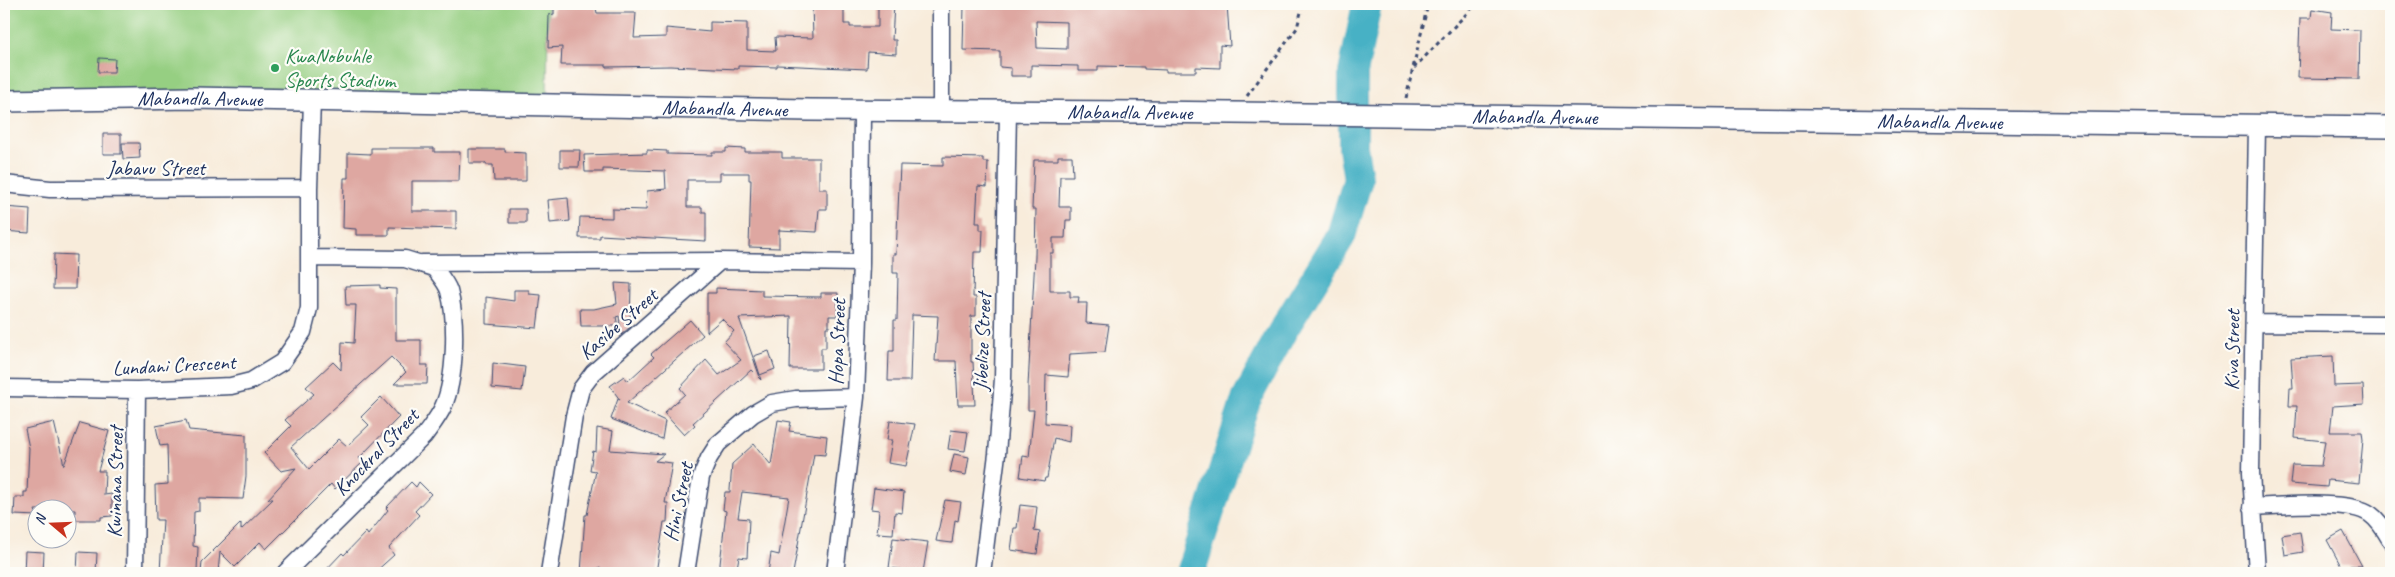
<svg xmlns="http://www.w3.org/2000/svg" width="2395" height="577" viewBox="0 0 2395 577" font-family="Caveat,sans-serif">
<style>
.green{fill:#96cf82;stroke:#587f70}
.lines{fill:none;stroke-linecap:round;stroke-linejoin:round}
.river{stroke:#46b1c5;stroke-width:30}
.building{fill:#dea7a1;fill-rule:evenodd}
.minor-casing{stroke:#3c4b71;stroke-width:19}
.tertiary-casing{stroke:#3c4b71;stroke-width:24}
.path{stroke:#3c4b71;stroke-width:3;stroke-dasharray:4 4;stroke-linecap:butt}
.minor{stroke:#fff;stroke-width:16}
.tertiary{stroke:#fff;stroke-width:21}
.leisure-dot{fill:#2e9e5b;stroke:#fdfcf7;stroke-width:2}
.labels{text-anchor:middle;stroke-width:4.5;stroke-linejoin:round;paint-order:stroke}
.leisure-label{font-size:21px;fill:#27864d;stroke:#fdfcf7;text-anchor:start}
.street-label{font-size:21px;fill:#1b2f5e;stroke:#fdfcf7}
</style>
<rect width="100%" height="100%" fill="#fdfcf7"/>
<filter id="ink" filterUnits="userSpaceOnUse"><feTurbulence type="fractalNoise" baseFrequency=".02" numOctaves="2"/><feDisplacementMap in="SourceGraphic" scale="10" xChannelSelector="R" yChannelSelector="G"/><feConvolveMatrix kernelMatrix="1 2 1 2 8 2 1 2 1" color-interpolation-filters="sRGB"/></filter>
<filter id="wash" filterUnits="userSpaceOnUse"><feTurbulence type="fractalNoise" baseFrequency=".0096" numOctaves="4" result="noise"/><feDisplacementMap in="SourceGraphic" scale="20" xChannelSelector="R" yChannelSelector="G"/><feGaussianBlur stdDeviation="1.12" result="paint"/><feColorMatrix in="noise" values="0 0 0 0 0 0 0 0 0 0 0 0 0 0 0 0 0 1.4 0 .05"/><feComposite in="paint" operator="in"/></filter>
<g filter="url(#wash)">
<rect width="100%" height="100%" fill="#f8ecdb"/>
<path class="green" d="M 4,4 L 548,4 L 547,105 L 4,101 Z"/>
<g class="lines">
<path class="river" d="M 1190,573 L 1246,400 L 1282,332 L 1341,236 L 1358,179 L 1353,147 L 1353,73 L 1367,4"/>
</g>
<g id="blocks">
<path class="building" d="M 554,4 L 595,4 L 597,13 L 636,13 L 634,38 L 666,37 L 666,28 L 710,32 L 710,22 L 747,23 L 747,50 L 776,51 L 775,37 L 813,38 L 812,4 L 844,4 L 844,24 L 850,24 L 850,27 L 878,27 L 878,4 L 894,4 L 892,40 L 896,40 L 896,54 L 868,52 L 867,69 L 777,65 L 777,67 L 738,66 L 738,69 L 670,66 L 606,67 L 606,65 L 561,65 L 562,47 L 548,48 L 549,15 L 554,14 Z
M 999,4 L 1227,4 L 1230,46 L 1220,45 L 1220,68 L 1196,67 L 1196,72 L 1166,72 L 1166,70 L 1144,69 L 1144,67 L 1098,66 L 1098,71 L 1078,71 L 1078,66 L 1031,65 L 1031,76 L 1011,76 L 1011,68 L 1000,67 L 1000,51 L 963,50 L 964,6 L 999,6 ZM 1036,21 L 1067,22 L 1067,49 L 1037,48 Z
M 2312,9 L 2332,12 L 2331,29 L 2360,30 L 2359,79 L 2298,78 L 2300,18 L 2311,18 Z
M 99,58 L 115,59 L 114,72 L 98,72 Z
M 103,134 L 121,134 L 121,154 L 103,154 Z
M 122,143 L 139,143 L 140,158 L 123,159 Z
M 371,148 L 434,148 L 434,152 L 460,152 L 459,181 L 412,181 L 412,211 L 456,211 L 456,229 L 389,227 L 389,235 L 356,235 L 356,229 L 343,228 L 344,178 L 348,178 L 348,153 L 371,154 Z
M 726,148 L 745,149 L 745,152 L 782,152 L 782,158 L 819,158 L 819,189 L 827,189 L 827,209 L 819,209 L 817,232 L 779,230 L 779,248 L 749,247 L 751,180 L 749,180 L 749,173 L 720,173 L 720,180 L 687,180 L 687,207 L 702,207 L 702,212 L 706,212 L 706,241 L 600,235 L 600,238 L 579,238 L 580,217 L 612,218 L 612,209 L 646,210 L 647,191 L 666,189 L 665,171 L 603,169 L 603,172 L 585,172 L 584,155 L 647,153 L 647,150 L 667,151 L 667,154 L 712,155 L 712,152 L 726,152 Z
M 469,149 L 505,149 L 505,152 L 526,153 L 526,181 L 494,181 L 493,165 L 486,165 L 486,163 L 469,163 Z
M 560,150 L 580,150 L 579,167 L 560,167 Z
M 1058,156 L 1072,156 L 1073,176 L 1060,176 L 1059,207 L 1071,207 L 1071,220 L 1066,220 L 1065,238 L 1053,238 L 1053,253 L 1050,253 L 1050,291 L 1070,291 L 1070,297 L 1079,297 L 1078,303 L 1087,303 L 1086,323 L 1109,325 L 1105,352 L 1070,354 L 1068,377 L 1046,375 L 1045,423 L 1070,425 L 1069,442 L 1054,438 L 1047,478 L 1045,478 L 1044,481 L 1020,477 L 1023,456 L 1029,457 L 1034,410 L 1028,410 L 1028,386 L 1035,257 L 1036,209 L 1032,209 L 1034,160 L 1058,160 Z
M 943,157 L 983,158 L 983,162 L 988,162 L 987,187 L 978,186 L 976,223 L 980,223 L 980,230 L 983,230 L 982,252 L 974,252 L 973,297 L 976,297 L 976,316 L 971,316 L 971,362 L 973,362 L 975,405 L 958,405 L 956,361 L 935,361 L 938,316 L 912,315 L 910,381 L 888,381 L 889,351 L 894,351 L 894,320 L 897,320 L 898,273 L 893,273 L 893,254 L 896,254 L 900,165 L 943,166 Z
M 568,198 L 570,221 L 550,223 L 548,200 Z
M 4,207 L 30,209 L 29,233 L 4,231 Z
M 509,209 L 526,209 L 526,223 L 509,223 Z
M 54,254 L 76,255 L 75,289 L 53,289 Z
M 615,283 L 631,284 L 630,327 L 621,335 L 619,316 L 616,317 L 618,326 L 581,326 L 580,309 L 594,309 L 617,304 Z
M 380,285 L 380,288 L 396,289 L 396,340 L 421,340 L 421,365 L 428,365 L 427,384 L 394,384 L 406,372 L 391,357 L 291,447 L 309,469 L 339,439 L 347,446 L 369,425 L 361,417 L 381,397 L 399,417 L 359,458 L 363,462 L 335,489 L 331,484 L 266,549 L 260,542 L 235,567 L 220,552 L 218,573 L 201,573 L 202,562 L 241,523 L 241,530 L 273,499 L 268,499 L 296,468 L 281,471 L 264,453 L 291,426 L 285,420 L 314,394 L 306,387 L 333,362 L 341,370 L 342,342 L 354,343 L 356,305 L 346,305 L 345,286 Z
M 716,288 L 762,290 L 762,296 L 821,297 L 821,293 L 838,293 L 837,316 L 829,316 L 829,327 L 826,327 L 826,348 L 821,348 L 821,369 L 790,369 L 791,316 L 739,318 L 761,380 L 751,370 L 693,423 L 695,425 L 684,435 L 664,413 L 685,394 L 680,388 L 706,360 L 719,375 L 741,360 L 724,342 L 734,331 L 722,319 L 707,332 L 707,293 L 716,293 Z
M 514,290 L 529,290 L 529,294 L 541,295 L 537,328 L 486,324 L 486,297 L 514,301 Z
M 690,320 L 703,335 L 627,403 L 665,421 L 662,439 L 611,419 L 618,399 L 620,400 L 610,386 L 624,376 L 628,381 L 654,357 L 651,354 Z
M 769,351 L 775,369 L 760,375 L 754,356 Z
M 2333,356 L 2334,386 L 2363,385 L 2364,404 L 2333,406 L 2330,432 L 2362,432 L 2363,440 L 2359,483 L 2328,480 L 2327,487 L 2290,484 L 2292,465 L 2321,466 L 2325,441 L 2295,438 L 2297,406 L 2289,406 L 2290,388 L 2293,388 L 2291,358 Z
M 493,363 L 525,367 L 522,391 L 492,388 Z
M 186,420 L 189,430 L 246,435 L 246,476 L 243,499 L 199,498 L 199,511 L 194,512 L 193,546 L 198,547 L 197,571 L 160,572 L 163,520 L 156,520 L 155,485 L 168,484 L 167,445 L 160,446 L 156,426 Z
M 778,420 L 791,422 L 789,431 L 827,436 L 825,455 L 814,454 L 793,573 L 768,573 L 771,553 L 779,555 L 789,497 L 742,492 L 738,518 L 749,519 L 747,558 L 739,557 L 736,573 L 719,573 L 726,511 L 723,510 L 725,492 L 730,492 L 730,490 L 732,464 L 754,444 L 771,465 Z
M 890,421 L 915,424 L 906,466 L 888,463 L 892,440 L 887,440 Z
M 54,422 L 64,465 L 80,423 L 109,431 L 98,471 L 105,471 L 104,495 L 112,494 L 112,516 L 101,517 L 101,520 L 75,520 L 75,510 L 35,510 L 37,516 L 14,515 L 15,497 L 24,497 L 24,492 L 27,492 L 29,448 L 25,429 Z
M 597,428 L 613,431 L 610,450 L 664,454 L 655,461 L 672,463 L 665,503 L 668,503 L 667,522 L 664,522 L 656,573 L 634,573 L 598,568 L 597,573 L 581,573 L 585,515 L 587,515 L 596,471 L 590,470 L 593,451 L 596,452 Z
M 951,430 L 968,432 L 965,451 L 948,449 Z
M 954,454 L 969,457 L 966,475 L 950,472 Z
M 411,482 L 416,487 L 419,482 L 431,494 L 415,511 L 419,515 L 389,548 L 394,555 L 374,573 L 323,573 L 342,553 L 344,555 L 366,532 L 368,535 L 388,510 L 386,508 Z
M 874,488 L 904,492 L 902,513 L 895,512 L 893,534 L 877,533 L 879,510 L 871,509 Z
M 945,500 L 961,502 L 958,521 L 955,520 L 952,543 L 936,541 Z
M 1020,505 L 1037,507 L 1034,531 L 1040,532 L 1037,554 L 1011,550 L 1014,528 L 1017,528 Z
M 2343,531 L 2362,566 L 2341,566 L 2327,540 Z
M 2300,532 L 2303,552 L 2285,555 L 2282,535 Z
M 893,538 L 928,542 L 923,572 L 889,568 Z
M 25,551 L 44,552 L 43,573 L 24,573 Z
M 78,552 L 97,553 L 96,573 L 77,573 Z"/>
</g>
</g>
<g filter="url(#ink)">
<use href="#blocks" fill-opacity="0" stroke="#3c4b71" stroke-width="1"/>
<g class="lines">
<defs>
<path id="minor" d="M 941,4 L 941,112
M 2257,126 L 2251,472 L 2257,573
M 4,184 L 50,189 L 309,188
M 422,263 L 720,261
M 2254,323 L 2391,324
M 4,388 L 137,390 L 231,386 L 251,381 L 282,362 L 303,332 L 309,308 L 309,188 L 312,101
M 2252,507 C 2278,506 2350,499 2370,514 C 2379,520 2386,532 2391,541
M 135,573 L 137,390
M 285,573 L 424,436 C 431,426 438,418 443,407 C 456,379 457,320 449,291 C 446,282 439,275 434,268 L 405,259 L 310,258
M 549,573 L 574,416 L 581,389 L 593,373 L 720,261 L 861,263
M 686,573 L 701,477 L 709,458 L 718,444 L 753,414 L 772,403 L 796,399 L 856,397
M 835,573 L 856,397 L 861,263 L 862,110
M 982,573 L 997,454 L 1003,379 L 1008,112"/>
<g id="tertiary">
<path id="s1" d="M 4,101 L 192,98 L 809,110 L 1143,112 L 2391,127"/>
</g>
</defs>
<use href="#minor" class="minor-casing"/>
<use href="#tertiary" class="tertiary-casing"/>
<path class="path" d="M 1414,68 L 1476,4
M 1247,96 L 1297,28 L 1303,4
M 1406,98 L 1428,4"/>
<use href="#minor" class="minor"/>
<use href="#tertiary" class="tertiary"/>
</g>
</g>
<circle class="leisure-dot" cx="275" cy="68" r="5"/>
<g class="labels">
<g class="leisure-label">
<text x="285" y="63">KwaNobuhle<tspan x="285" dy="24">Sports Stadium</tspan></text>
</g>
<g class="street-label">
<text dy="7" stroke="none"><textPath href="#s1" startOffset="196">Mabandla Avenue</textPath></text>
<text dy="7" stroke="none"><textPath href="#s1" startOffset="721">Mabandla Avenue</textPath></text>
<text dy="7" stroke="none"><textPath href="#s1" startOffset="1126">Mabandla Avenue</textPath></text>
<text dy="7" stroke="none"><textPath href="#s1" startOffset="1531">Mabandla Avenue</textPath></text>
<text dy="7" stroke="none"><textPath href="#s1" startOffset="1936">Mabandla Avenue</textPath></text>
<text x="156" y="175">Jabavu Street</text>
<text transform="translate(618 324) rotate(-41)" y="7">Kasibe Street</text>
<text transform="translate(837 342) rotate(-88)" y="7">Hopa Street</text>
<text transform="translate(982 342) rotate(-88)" y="7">Jibelize Street</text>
<text transform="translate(2232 350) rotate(-89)" y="7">Kiva Street</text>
<text transform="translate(174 365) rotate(-3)" y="7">Lundani Crescent</text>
<text transform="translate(376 452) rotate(-46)" y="7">Knockral Street</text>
<text transform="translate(115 482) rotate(-89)" y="7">Kwinana Street</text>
<text transform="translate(678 502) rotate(-78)" y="7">Hini Street</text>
</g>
</g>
<rect width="2395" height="577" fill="none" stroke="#fdfcf7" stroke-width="20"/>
<g transform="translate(52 524) rotate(289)"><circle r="24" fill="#fdfcf7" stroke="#a3aaba"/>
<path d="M0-4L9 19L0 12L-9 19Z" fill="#c8321e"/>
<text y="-8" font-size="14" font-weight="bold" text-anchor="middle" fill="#1b2f5e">N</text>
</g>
</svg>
